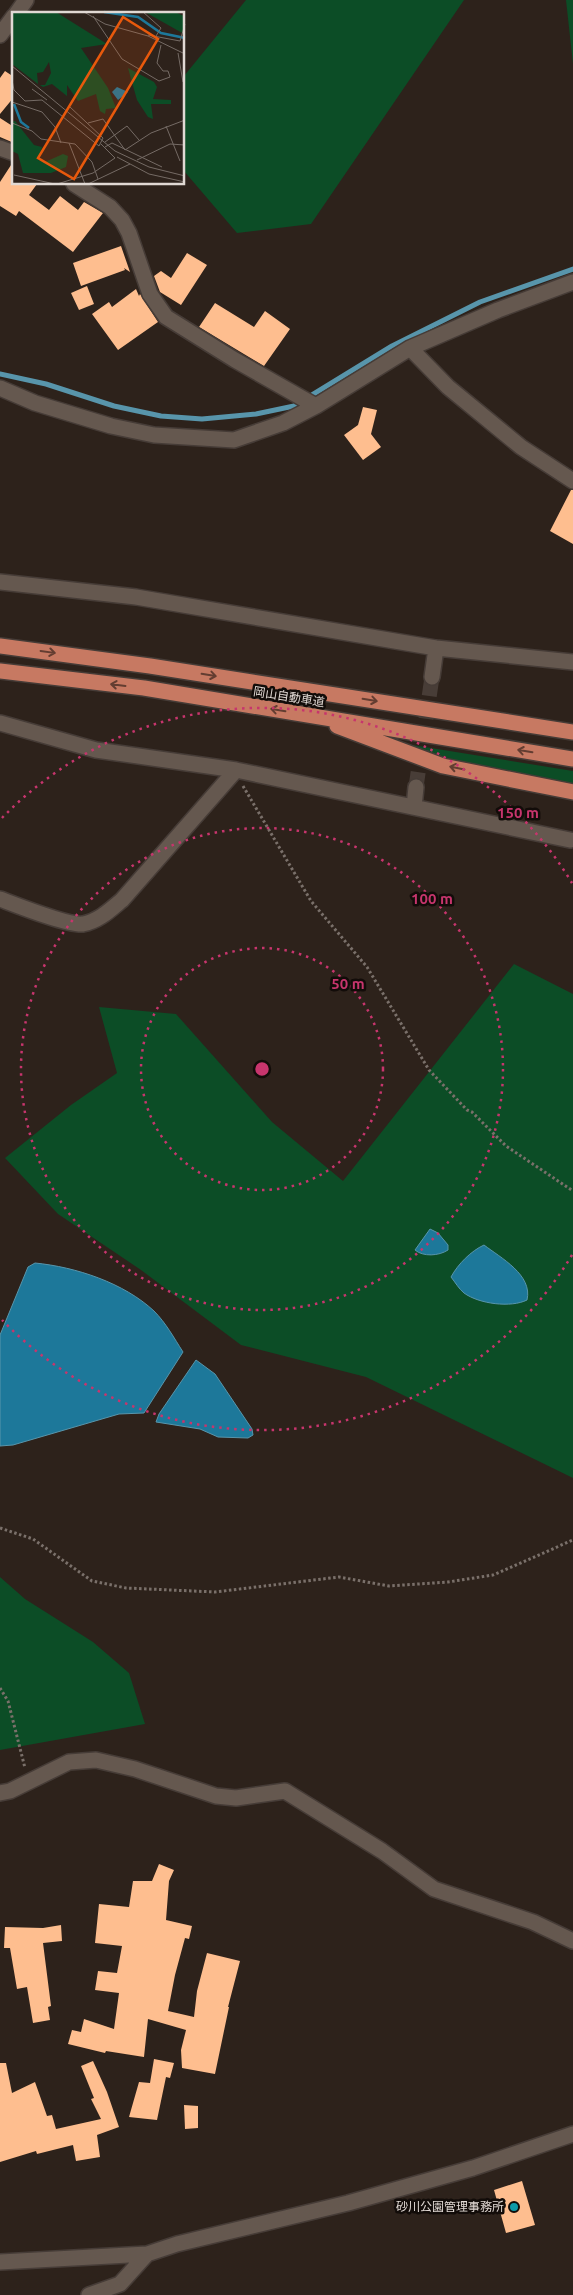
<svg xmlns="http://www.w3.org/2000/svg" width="573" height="2295" viewBox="0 0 573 2295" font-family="Ubuntu,'Noto Sans JP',sans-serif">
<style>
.green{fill:#0c4d26}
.water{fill:#1d789a;stroke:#5895ab}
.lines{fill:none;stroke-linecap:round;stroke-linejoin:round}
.stream{stroke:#5895ab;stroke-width:5}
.building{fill:#febe8f}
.minor-tunnel{stroke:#483d37;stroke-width:15;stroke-dasharray:15 8;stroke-linecap:butt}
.minor-casing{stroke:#463c37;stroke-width:18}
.highway-casing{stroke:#463c37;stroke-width:18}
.path{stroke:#7a706a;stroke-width:3;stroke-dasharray:2.5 2.5;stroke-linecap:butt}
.minor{stroke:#65584f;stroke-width:15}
.highway{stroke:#c77962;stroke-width:15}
.oneway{stroke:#633d31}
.ring{fill:none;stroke:#c7356d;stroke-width:2.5;stroke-dasharray:2.5 5}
.culture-dot{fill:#0f9aa8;stroke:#120c09;stroke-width:2}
.labels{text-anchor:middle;stroke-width:5;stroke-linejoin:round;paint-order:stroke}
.street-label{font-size:12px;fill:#e1d9d4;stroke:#120c09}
.poi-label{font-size:12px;fill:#e1d9d4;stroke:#120c09;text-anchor:end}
.inset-river{fill:none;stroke:#1d789a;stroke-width:2.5}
.inset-road{fill:none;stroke:#756b65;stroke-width:1}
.view{fill:#e8590c;fill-opacity:0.15;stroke:#e8590c;stroke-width:2.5}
.inset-edge{fill:none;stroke:#e1d9d4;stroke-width:2.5}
.centre{fill:#c7356d;stroke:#120c09;stroke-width:2.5}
.ring-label{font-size:15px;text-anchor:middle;font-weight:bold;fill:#c7356d;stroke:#120c09;stroke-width:5;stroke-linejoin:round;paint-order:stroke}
</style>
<rect width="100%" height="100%" fill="#2d221b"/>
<path class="green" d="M 246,0 L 464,0 L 311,224 L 237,233 L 184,171 L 184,76 Z
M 566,0 L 573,0 L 573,64 Z
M 400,743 L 573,771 L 573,786 L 474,766 Z
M 514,964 L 573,994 L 573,1478 L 366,1377 L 241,1345 L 141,1270 L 58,1214 L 5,1158 L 71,1105 L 117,1073 L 99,1007 L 176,1014 L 272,1122 L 343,1181 Z
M 0,1577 L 25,1599 L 93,1642 L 129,1673 L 145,1724 L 0,1750 Z"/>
<path class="water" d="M 430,1229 L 438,1233 L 448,1245 L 448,1250 C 439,1256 423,1257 415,1250 Z
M 484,1245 C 501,1258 533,1275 527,1300 C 511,1308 479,1304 464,1293 C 459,1289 455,1282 451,1277 C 458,1264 471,1251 484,1245 Z
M 35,1263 C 76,1267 124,1283 154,1311 C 166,1323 174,1338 183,1352 L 144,1413 L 119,1414 L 13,1445 L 0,1446 L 0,1335 L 28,1267 Z
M 196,1360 L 215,1374 L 252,1429 L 253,1435 L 248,1438 L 218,1437 L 200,1429 L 156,1422 L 159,1414 Z"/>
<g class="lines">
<path class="stream" d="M 0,374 L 46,384 L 114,406 L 161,416 L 202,419 L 256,414 L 294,406 L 392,346 L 480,302 L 573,269"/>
</g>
<path class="building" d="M 5,71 L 14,77 L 14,97 L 0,114 L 0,78 Z
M 0,118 L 14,127 L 14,143 L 0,137 Z
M 13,162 L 14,184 L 37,184 L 29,195 L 49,210 L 60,196 L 78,210 L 84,202 L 103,213 L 73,252 L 19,211 L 16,216 L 0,206 L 0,182 Z
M 121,246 L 130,272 L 124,268 L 125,270 L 81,286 L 73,263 Z
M 187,253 L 207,265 L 181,305 L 160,292 L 154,276 L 161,271 L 171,278 Z
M 87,286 L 94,304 L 79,310 L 71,293 Z
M 136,289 L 139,296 L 140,294 L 158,322 L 118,350 L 92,314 L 109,302 L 112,307 Z
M 215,303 L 254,327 L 265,311 L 290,329 L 264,366 L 199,327 Z
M 363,407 L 377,410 L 371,434 L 381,447 L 363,460 L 344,435 L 358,425 Z
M 571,490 L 573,490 L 573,544 L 550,531 Z
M 159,1864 L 174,1870 L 169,1881 L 166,1920 L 192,1926 L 189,1939 L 185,1938 L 175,1975 L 168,2011 L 194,2017 L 197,1991 L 207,1953 L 240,1961 L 228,2007 L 229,2007 L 215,2074 L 182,2068 L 181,2050 L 186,2030 L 148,2019 L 144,2057 L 106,2051 L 105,2053 L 68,2044 L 72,2030 L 81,2032 L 84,2019 L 114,2029 L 119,1993 L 95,1990 L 98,1971 L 117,1973 L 122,1946 L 95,1943 L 99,1904 L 129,1907 L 133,1881 L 152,1881 Z
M 61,1925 L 62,1941 L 43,1943 L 51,2006 L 48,2007 L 50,2020 L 33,2023 L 27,1987 L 17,1989 L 10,1948 L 4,1948 L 5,1927 L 43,1928 Z
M 154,2059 L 174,2063 L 170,2078 L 166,2077 L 157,2120 L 129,2117 L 139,2082 L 150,2083 Z
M 93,2061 L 107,2092 L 119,2127 L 97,2135 L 100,2157 L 76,2161 L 73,2145 L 37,2154 L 36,2151 L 0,2162 L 0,2063 L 6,2063 L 12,2093 L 35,2082 L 47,2116 L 52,2115 L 56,2129 L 101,2119 L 91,2099 L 94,2098 L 81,2066 Z
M 184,2105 L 198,2106 L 198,2128 L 185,2129 Z
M 522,2181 L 535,2225 L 506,2233 L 494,2190 Z"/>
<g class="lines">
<path class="minor-tunnel" d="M 416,787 L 432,677"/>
<defs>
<path id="minor" d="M 16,14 L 26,0
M 0,35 L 14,16
M 0,148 L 14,153
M 74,184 L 110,207 L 122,220 L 129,233 L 150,294 L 166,317 L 235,360 L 316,406
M 410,348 L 448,387 L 521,447 L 573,481
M 0,388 L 35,403 L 111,426 L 154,435 L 234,440 L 283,423 L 316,406 L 410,348 L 498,310 L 573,282
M 0,582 L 136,597 L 436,648 L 573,662
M 432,677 L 436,648
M 0,723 L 96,750 L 236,770 L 570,840
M 414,807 L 416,787
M 0,899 C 16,905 69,926 83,924 C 99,921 110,910 122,900 L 236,770
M 0,1793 L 10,1791 L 69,1762 L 96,1760 L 135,1769 L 216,1796 L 236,1798 L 285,1791 L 382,1851 L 434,1889 L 533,1922 L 573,1941
M 0,2262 L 147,2254 L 177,2244 L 348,2203 L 473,2168 L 573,2134
M 89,2295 L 120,2284 L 147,2254"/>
<path id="highway" d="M 0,646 L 150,666 L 573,732
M 0,671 L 144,688 L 573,759
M 337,726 L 443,766 L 573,792"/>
</defs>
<use href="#minor" class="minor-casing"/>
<use href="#highway" class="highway-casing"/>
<path class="path" d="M 243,786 L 311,901 L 367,967 L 429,1070 L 467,1110 L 472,1112 L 506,1146 L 573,1191
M 0,1528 L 33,1539 L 92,1581 L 126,1588 L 215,1592 L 339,1577 L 389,1586 L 448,1582 L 493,1575 L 573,1540
M 0,1688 L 8,1701 L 25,1768"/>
<use href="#minor" class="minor"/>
<use href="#highway" class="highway"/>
</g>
<defs><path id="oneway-shaft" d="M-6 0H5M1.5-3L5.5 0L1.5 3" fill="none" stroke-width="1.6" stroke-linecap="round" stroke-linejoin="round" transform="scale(1.25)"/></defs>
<g class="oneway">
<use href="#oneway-shaft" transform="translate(48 652) rotate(8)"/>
<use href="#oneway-shaft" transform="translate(209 675) rotate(9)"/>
<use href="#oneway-shaft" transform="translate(118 685) rotate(-173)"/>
<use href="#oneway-shaft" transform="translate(370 700) rotate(9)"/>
<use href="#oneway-shaft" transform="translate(278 710) rotate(-171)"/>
<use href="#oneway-shaft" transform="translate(525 751) rotate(-171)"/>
<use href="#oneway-shaft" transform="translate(457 768) rotate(-168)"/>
</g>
<g class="ring">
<circle cx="262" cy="1069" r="121"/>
<circle cx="262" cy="1069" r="241"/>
<path d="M572 1255A362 362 0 0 1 2 1320M2 818A362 362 0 0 1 572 883"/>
</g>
<circle class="culture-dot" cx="514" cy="2207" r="5"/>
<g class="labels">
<g class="street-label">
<text transform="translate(289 697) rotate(9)" y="4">岡山自動車道</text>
</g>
<g class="poi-label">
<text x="504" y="2211">砂川公園管理事務所</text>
</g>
</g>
<g transform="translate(12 12)">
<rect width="172" height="172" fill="#2d221b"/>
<path d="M 0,0 L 44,0 L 95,32 L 69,36 L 96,76 L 104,96 L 94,97 L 93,102 L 88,99 L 84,82 L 66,89 L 55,73 L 55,84 L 40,72 L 31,75 L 28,73 L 33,73 L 39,61 L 37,50 L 31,60 L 25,61 L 26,72 L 0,52 ZM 133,0 L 163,0 L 172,4 L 172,22 ZM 116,56 L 142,70 L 145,75 L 141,87 L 159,88 L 159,92 L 139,92 L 141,107 L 136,105 L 125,88 ZM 3,109 L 22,133 L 30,135 L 26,148 L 33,150 L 51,142 L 56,144 L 54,155 L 39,161 L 11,161 L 6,142 L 0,139 L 0,110 Z" fill="#0c4d26"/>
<path d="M 105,75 L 116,80 L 106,88 L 100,80 Z" fill="#1d789a"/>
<path class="inset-river" d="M 92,0 L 126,5 L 149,21 L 173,26M 2,92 L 9,110 L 17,116"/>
<path class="inset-road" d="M 72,0 L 93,12 L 136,24 L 173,42M 131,0 L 149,16 L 144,24M 81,4 L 110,47 L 147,69 L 158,65 L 156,59 L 151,59 L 145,51 L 149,33M 136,23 L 168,29 L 173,12M 166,41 L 171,70M 0,54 L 103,139 L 137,155 L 173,164M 0,68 L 2,78 L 13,89 L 30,88 L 87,134 L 91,126 L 58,95M 20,77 L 35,88M 0,90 L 30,100 L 43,115 L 49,131M 0,111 L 20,119 L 29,127 L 63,132 L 80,150 L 86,167M 76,111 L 91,107 L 113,138 L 139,121 L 173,108M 154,114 L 168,149M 93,130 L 115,114 L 127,128M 57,131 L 73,172M 93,135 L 100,131 L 150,155M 105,145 L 137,162 L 173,170M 125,148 L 158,132 L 173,133M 2,163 L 43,172M 45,172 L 81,161 L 103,146 L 89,132M 76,172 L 118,152"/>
<path class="view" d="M 111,5 L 146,27 L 62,167 L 26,146 Z"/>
<rect width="172" height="172" class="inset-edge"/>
</g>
<circle cx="262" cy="1069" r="8" class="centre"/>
<g class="ring-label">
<text x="518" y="818">150 m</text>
<text x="432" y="904">100 m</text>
<text x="348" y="989">50 m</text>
</g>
</svg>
